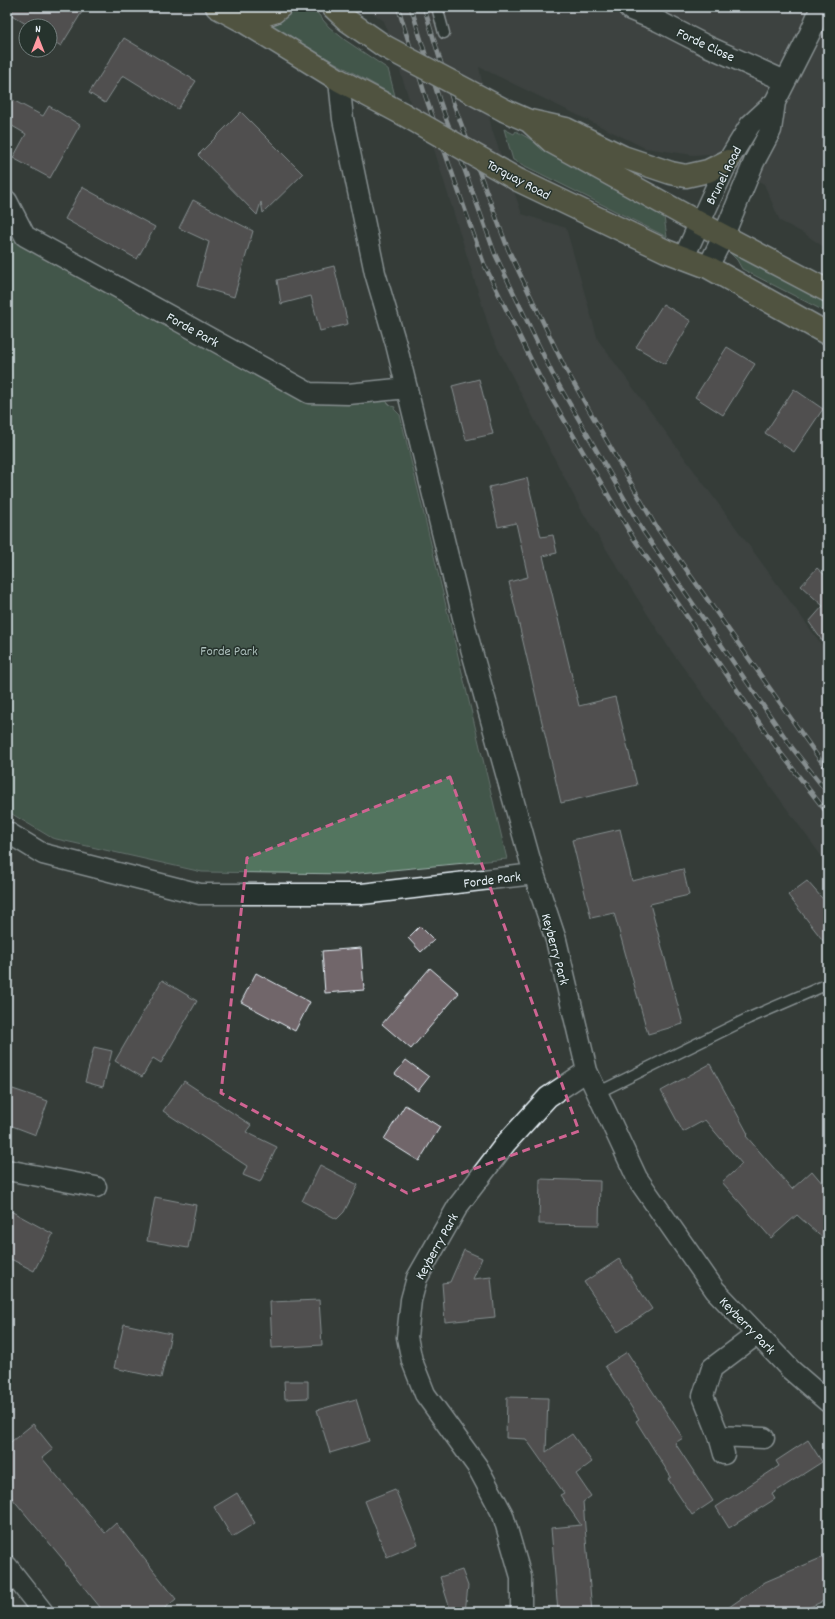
<svg xmlns="http://www.w3.org/2000/svg" width="835" height="1619" viewBox="0 0 835 1619" font-family="Dekko,sans-serif">
<style>
.built{fill:#474948}
.green{fill:#53745f;stroke:#9eb2ac}
.building{fill:#71666b;stroke:#e8f1f8}
.lines{fill:none;stroke-linecap:round;stroke-linejoin:round}
.lane-casing{stroke:#e8f1f8;stroke-width:13}
.street-casing{stroke:#e8f1f8;stroke-width:23}
.primary-casing{stroke:#e8f1f8;stroke-width:25}
.lane{stroke:#26332d;stroke-width:10}
.street{stroke:#26332d;stroke-width:20}
.primary{stroke:#726f4a;stroke-width:22}
.rail-casing{stroke:#e8f1f8;stroke-width:4.5}
.rail{stroke:#26332d;stroke-width:3;stroke-dasharray:9;stroke-linecap:butt}
.primary-bridge-casing{stroke:#e8f1f8;stroke-width:25;stroke-linecap:butt}
.primary-bridge{stroke:#726f4a;stroke-width:22}
.marked{fill:none;stroke:#cf6492;stroke-width:3;stroke-dasharray:8 5;stroke-linejoin:round}
.labels{text-anchor:middle;stroke-width:3;stroke-linejoin:round;paint-order:stroke}
.street-label{font-size:14px;fill:#e8f1f8;stroke:#26332d}
.park-label{font-size:14px;fill:#acbfbb;stroke:#26332d}
</style>
<rect width="100%" height="100%" fill="#353d39"/>
<filter id="ink" filterUnits="userSpaceOnUse"><feTurbulence type="fractalNoise" baseFrequency=".025" numOctaves="2"/><feDisplacementMap in="SourceGraphic" scale="8" xChannelSelector="R" yChannelSelector="G"/><feConvolveMatrix kernelMatrix="1 2 1 2 8 2 1 2 1" color-interpolation-filters="sRGB"/></filter>
<g filter="url(#ink)">
<path class="built" d="M 364,7 L 828,7 L 828,250 L 805,234 L 780,221 L 764,184 L 709,154 L 693,155 L 645,148 L 479,67 L 492,130 L 522,214 L 566,228 L 598,340 L 828,653 L 828,865 L 669,648 L 580,508 L 492,337 L 434,149 L 411,105 L 384,21 Z"/>
<path class="green" d="M 291,7 L 312,7 L 329,27 L 345,40 L 388,69 L 395,96 L 307,47 L 269,24 Z
M 504,129 L 514,134 L 516,131 L 664,217 L 667,237 L 513,160 Z
M 7,232 L 13,240 L 286,390 L 382,397 L 391,406 L 395,407 L 394,409 L 400,415 L 507,859 L 350,874 L 202,872 L 52,838 L 7,811 Z
M 729,248 L 828,296 L 828,313 L 742,269 L 737,260 L 729,252 Z"/>
<path class="building" d="M 7,7 L 85,7 L 61,46 L 50,39 L 50,26 L 29,26 L 7,12 Z
M 124,38 L 196,81 L 178,109 L 123,75 L 105,103 L 89,93 Z
M 7,97 L 43,116 L 49,106 L 80,125 L 50,178 L 13,158 L 26,134 L 7,123 Z
M 241,112 L 303,174 L 263,213 L 261,202 L 257,215 L 198,155 Z
M 82,187 L 155,227 L 137,259 L 65,219 Z
M 193,200 L 253,231 L 234,297 L 197,286 L 209,242 L 179,228 Z
M 334,266 L 348,324 L 320,331 L 311,296 L 281,304 L 277,280 Z
M 663,304 L 691,321 L 665,364 L 636,347 Z
M 727,347 L 755,364 L 723,415 L 695,397 Z
M 479,379 L 493,434 L 466,440 L 452,386 Z
M 794,389 L 823,409 L 794,452 L 765,433 Z
M 527,478 L 541,537 L 553,535 L 557,553 L 543,556 L 579,706 L 615,697 L 637,785 L 561,803 L 509,582 L 528,577 L 516,523 L 498,527 L 489,487 Z
M 817,568 L 828,578 L 828,649 L 809,622 L 823,606 L 801,586 Z
M 620,829 L 632,881 L 683,869 L 689,895 L 650,904 L 683,1024 L 648,1034 L 614,913 L 591,918 L 572,840 Z
M 807,881 L 828,905 L 828,947 L 788,895 Z
M 420,926 L 434,940 L 421,952 L 408,938 Z
M 361,948 L 364,990 L 325,993 L 322,951 Z
M 430,968 L 459,993 L 411,1049 L 382,1024 Z
M 256,973 L 310,1002 L 295,1031 L 241,1002 Z
M 162,980 L 197,1001 L 161,1063 L 153,1058 L 142,1077 L 115,1061 Z
M 94,1047 L 112,1051 L 103,1087 L 85,1082 Z
M 406,1060 L 429,1077 L 418,1091 L 395,1074 Z
M 710,1064 L 748,1134 L 746,1136 L 792,1189 L 812,1171 L 828,1190 L 828,1243 L 797,1215 L 771,1238 L 722,1182 L 742,1164 L 705,1120 L 683,1132 L 661,1091 Z
M 184,1081 L 251,1125 L 246,1132 L 277,1147 L 260,1182 L 243,1175 L 247,1166 L 163,1111 Z
M 7,1087 L 48,1101 L 36,1135 L 7,1124 Z
M 405,1105 L 440,1127 L 419,1161 L 384,1139 Z
M 320,1165 L 358,1185 L 344,1212 L 337,1219 L 302,1201 Z
M 540,1179 L 600,1181 L 599,1225 L 539,1224 Z
M 155,1197 L 196,1205 L 188,1248 L 147,1241 Z
M 7,1209 L 53,1234 L 34,1271 L 7,1257 Z
M 464,1250 L 482,1258 L 473,1279 L 491,1277 L 495,1317 L 445,1322 L 442,1283 L 450,1282 Z
M 619,1259 L 652,1309 L 618,1332 L 584,1282 Z
M 319,1300 L 322,1345 L 272,1348 L 270,1302 Z
M 124,1324 L 171,1334 L 161,1378 L 114,1368 Z
M 627,1352 L 683,1438 L 675,1443 L 713,1501 L 692,1515 L 668,1479 L 671,1477 L 636,1421 L 639,1419 L 605,1366 Z
M 284,1381 L 308,1381 L 308,1398 L 285,1399 Z
M 507,1397 L 548,1398 L 546,1452 L 572,1434 L 592,1462 L 576,1474 L 591,1496 L 583,1502 L 592,1612 L 558,1612 L 551,1528 L 581,1525 L 560,1495 L 564,1493 L 526,1439 L 506,1438 Z
M 356,1399 L 369,1441 L 330,1453 L 317,1410 Z
M 33,1424 L 53,1449 L 42,1458 L 105,1533 L 116,1523 L 176,1599 L 160,1612 L 104,1612 L 65,1564 L 66,1563 L 7,1492 L 7,1445 Z
M 808,1440 L 822,1462 L 772,1494 L 775,1499 L 729,1528 L 716,1507 L 779,1466 L 776,1461 Z
M 395,1489 L 418,1544 L 387,1557 L 365,1501 Z
M 237,1493 L 255,1523 L 232,1537 L 214,1507 Z
M 828,1555 L 828,1599 L 799,1612 L 722,1612 L 765,1582 Z
M 462,1570 L 468,1586 L 465,1612 L 451,1612 L 440,1577 Z"/>
<g class="lines">
<defs>
<path id="lane" d="M 437,7 L 444,33
M 597,1093 L 749,1018 L 828,984"/>
<path id="street" d="M 628,7 L 631,10 L 658,21 L 707,46 L 785,81
M 7,201 L 25,236 L 309,393 L 348,394 L 407,388
M 684,257 L 728,161 L 750,125 L 775,102
M 708,267 L 724,235 L 754,162 L 771,130 L 775,102 L 810,33 L 821,7
M 7,832 L 43,854 L 200,894 L 362,894 L 534,874 L 467,634 L 396,344 L 375,273 L 343,119 L 339,80
M 534,874 L 556,940 L 587,1071 L 637,1178 L 715,1290 L 791,1370 L 828,1402
M 7,1170 L 96,1187
M 719,1436 L 764,1438
M 724,1454 L 719,1436 L 703,1396 L 712,1368 L 756,1335
M 7,1566 L 43,1612
M 521,1612 L 521,1577 L 503,1515 L 477,1466 L 425,1394 L 412,1361 L 407,1337 L 411,1300 L 417,1278 L 458,1206 L 506,1143 L 548,1097 L 587,1071"/>
<path id="primary" d="M 217,7 L 243,21 L 339,80 L 403,114
M 333,7 L 348,21 L 384,46
M 243,21 L 274,12 L 280,7
M 506,111 L 529,121 L 552,142 L 699,223 L 828,291
M 530,121 L 566,129 L 623,157 L 671,173 L 686,176 L 708,171 L 728,161
M 518,180 L 666,251 L 708,267 L 828,334"/>
</defs>
<use href="#lane" class="lane-casing"/>
<use href="#street" class="street-casing"/>
<use href="#primary" class="primary-casing"/>
<use href="#lane" class="lane"/>
<use href="#street" class="street"/>
<use href="#primary" class="primary"/>
<defs>
<path id="rail" d="M 398,7 L 426,98 L 484,264 L 541,380 L 632,536 L 776,747 L 828,814
M 411,7 L 439,99 L 495,254 L 552,373 L 643,531 L 793,749 L 828,793
M 424,7 L 453,102 L 508,249 L 565,368 L 655,525 L 828,771"/>
</defs>
<use href="#rail" class="rail-casing"/>
<use href="#rail" class="rail"/>
<defs>
<path id="primary-bridge" d="M 384,46 L 506,111
M 403,114 L 518,180"/>
</defs>
<use href="#primary-bridge" class="primary-bridge-casing"/>
<use href="#primary-bridge" class="primary-bridge"/>
</g>
</g>
<path d="M0 0H835V1619H0ZM 450,777 L 579,1131 L 407,1193 L 221,1093 L 247,858 Z" fill="#353d39" fill-opacity=".55" fill-rule="evenodd"/>
<path class="marked" d="M 450,777 L 579,1131 L 407,1193 L 221,1093 L 247,858 Z"/>
<g class="labels">
<g class="street-label">
<text transform="translate(706 44) rotate(25)" y="5">Forde Close</text>
<text transform="translate(723 175) rotate(-63)" y="5">Brunel Road</text>
<text transform="translate(519 179) rotate(28)" y="5">Torquay Road</text>
<text transform="translate(193 329) rotate(29)" y="5">Forde Park</text>
<text transform="translate(492 879) rotate(-7)" y="5">Forde Park</text>
<text transform="translate(556 949) rotate(75)" y="5">Keyberry Park</text>
<text transform="translate(436 1246) rotate(-61)" y="5">Keyberry Park</text>
<text transform="translate(748 1325) rotate(46)" y="5">Keyberry Park</text>
</g>
<g class="park-label">
<text x="229" y="655">Forde Park</text>
</g>
</g>
<rect width="835" height="1619" fill="none" stroke="#26332d" stroke-width="24"/>
<rect x="12" y="12" width="811" height="1595" fill="none" stroke="#e8f1f8" stroke-width="1.5" filter="url(#ink)"/>
<g transform="translate(38 38)"><circle r="19" fill="#26332d" stroke="#747f7e"/>
<path d="M0-3L7 15L0 10L-7 15Z" fill="#ff9aa2"/>
<text y="-6" font-size="11" font-weight="bold" text-anchor="middle" fill="#e8f1f8">N</text>
</g>
</svg>
